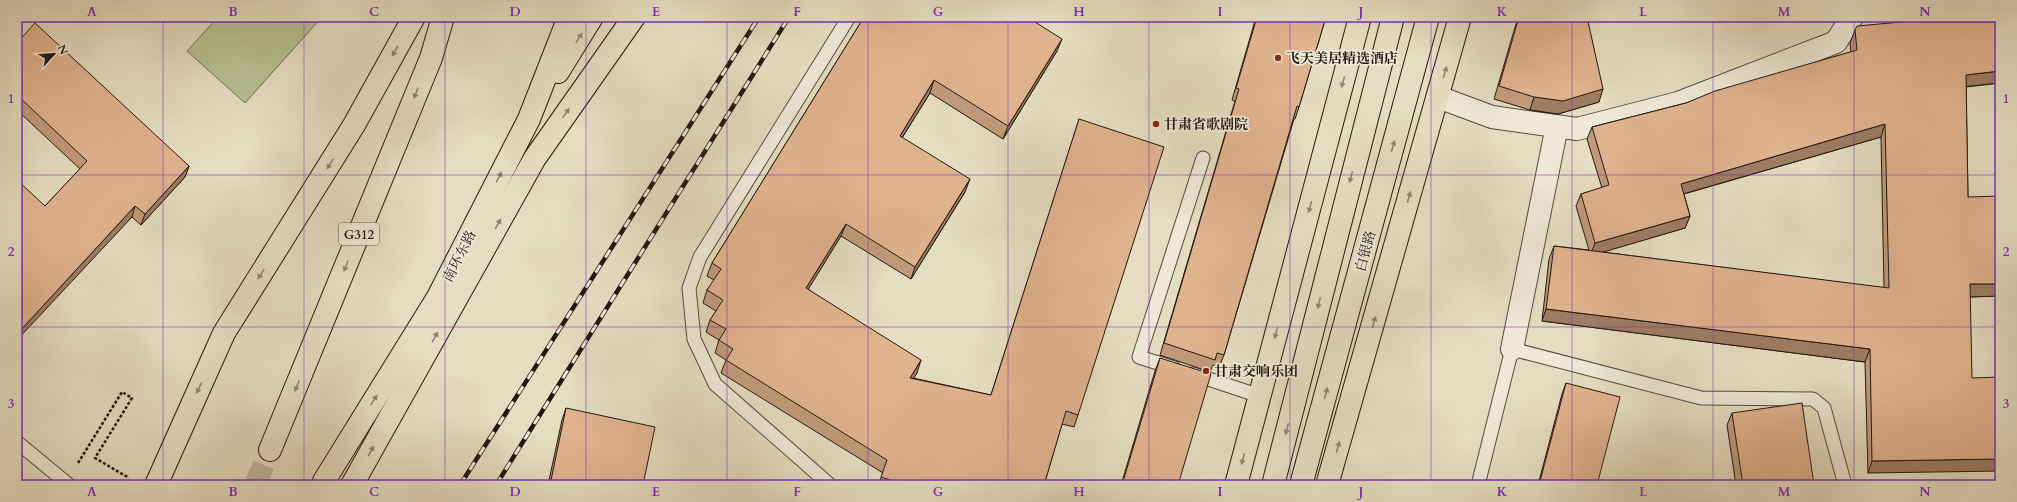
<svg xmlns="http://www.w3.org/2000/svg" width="2017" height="502" viewBox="0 0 2017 502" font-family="Cardo,'Noto Serif SC',serif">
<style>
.green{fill:#b6c092;stroke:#6c6b50}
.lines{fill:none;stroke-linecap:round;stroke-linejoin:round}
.highway-tunnel{stroke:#beb59d;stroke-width:22;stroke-dasharray:22 11;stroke-linecap:butt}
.lane-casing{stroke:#54483c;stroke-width:15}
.street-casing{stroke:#54483c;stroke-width:24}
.primary-casing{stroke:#23160f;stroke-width:24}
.highway-casing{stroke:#23160f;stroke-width:24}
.path{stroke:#23160f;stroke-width:2.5;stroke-dasharray:3 2;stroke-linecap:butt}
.lane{stroke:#eee9d7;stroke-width:13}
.street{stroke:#eee9d7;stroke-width:22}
.primary{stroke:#e5ddc1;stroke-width:22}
.highway{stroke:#e5ddc1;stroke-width:22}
.rail-casing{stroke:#23160f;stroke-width:4.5}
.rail{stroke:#eee9d7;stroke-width:3;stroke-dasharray:9;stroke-linecap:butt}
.wall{fill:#c19a7b;stroke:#23160f;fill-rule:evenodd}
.shaded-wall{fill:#9d7d64;stroke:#23160f}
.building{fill:#e0b38f;stroke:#23160f}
.oneway{fill:#8e8371}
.grid{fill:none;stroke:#7b2cbf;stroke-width:1;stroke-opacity:0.55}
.poi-dot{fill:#8f2418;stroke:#eee9d7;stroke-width:1.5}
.labels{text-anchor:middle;stroke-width:3.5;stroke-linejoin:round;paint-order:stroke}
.shield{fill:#eee9d7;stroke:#60554b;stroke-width:1}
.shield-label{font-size:13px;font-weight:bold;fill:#23160f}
.poi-label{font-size:14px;font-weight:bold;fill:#23160f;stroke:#eee9d7;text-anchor:start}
.street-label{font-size:14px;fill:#23160f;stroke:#eee9d7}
.neatline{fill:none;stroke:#7b2cbf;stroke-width:1.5}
.grid-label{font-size:13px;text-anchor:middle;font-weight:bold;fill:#7b2cbf}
</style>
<rect width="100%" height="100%" fill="#e5ddc1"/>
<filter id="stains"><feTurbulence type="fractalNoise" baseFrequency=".005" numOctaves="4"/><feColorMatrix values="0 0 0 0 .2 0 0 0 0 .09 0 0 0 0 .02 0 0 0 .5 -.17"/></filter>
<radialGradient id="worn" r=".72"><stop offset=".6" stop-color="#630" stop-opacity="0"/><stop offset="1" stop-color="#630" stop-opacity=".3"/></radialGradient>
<path class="green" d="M 218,17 L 322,17 L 245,103 L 187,51 Z"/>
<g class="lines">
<path class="highway-tunnel" d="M 255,485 L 270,450"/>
<defs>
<path id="lane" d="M 1174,368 L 1139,357 L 1203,158
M 1193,374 L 1260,396
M 17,442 L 69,485
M 830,485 L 715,384 L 694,339 L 689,288 L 700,257 L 849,17
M 1478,485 L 1512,349 L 1701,398 L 1813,399 L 1824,408 L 1845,485"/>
<path id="street" d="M 1438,97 L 1492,117 L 1577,129 L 1678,103 L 1836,42 L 1852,17
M 1512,349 L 1557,126"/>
<path id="primary" d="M 352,485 L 535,158 L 634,17
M 1236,485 L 1360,17
M 1273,485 L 1393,17
M 1301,485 L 1428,17
M 1327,485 L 1460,17"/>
<path id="highway" d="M 558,72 L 592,17
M 270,450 L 431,58 L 443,17
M 324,481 L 438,297 L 529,119 L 569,17
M 156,485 L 224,333 L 354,125 L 414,17"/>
</defs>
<use href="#lane" class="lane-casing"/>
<use href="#street" class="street-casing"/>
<use href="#primary" class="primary-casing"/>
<use href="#highway" class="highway-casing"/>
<path class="path" d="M 78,463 L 122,392 L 132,398 L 95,458 L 129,478"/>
<use href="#lane" class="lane"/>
<use href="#street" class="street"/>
<use href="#primary" class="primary"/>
<use href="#highway" class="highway"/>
<defs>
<path id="rail" d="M 460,485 L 759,17
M 496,485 L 789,17"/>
</defs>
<use href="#rail" class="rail-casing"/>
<use href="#rail" class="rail"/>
</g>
<path class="wall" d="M 864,17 L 1057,51 L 1003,139 L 930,93 L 902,138 L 965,192 L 911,279 L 841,236 L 808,289 L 917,373 L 913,378 L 991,395 L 1075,132 L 1079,119 L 1078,415 L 1074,427 L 1062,424 L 1044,485 L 878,485 L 883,473 L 721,373 L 726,360 L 715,353 L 719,340 L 706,332 L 710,320 L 716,311 L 703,303 L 707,290 L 714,280 L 707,276 L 712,263 Z
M 1256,17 L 1326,17 L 1299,107 L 1295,119 L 1294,119 L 1224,355 L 1219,367 L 1213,365 L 1210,372 L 1160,355 L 1235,101 L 1232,100 Z
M 1518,17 L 1587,17 L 1599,102 L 1558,114 L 1530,110 L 1494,99 Z
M 1671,17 L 1679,17 L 1678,19 Z
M 2000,17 L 2000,83 L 1966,87 L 1968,197 L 2000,296 L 1970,297 L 1868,473 L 1865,362 L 1542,321 L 1549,259 L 1554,246 L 1589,250 L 1576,206 L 1581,194 L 1602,188 L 1587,139 L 1592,127 L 1686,103 L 1851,52 L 1850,43 L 1855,30 ZM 1881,137 L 1884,288 L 1602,252 L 1685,228 L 1690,216 L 1684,194 Z
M 17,43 L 189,166 L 185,177 L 141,225 L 132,217 L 45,206 L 80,169 L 17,110 Z
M 1160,358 L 1178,485 L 1121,485 L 1155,371 Z
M 1566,383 L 1597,485 L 1538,485 L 1562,394 Z
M 566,408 L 643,485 L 548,485 L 562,420 Z
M 1732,413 L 1814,485 L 1736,485 L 1727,425 Z"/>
<path class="shaded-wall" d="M 1062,39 L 1057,51 L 1003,139 L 1008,126 Z
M 2000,71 L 2000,83 L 1961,87 L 1966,75 Z
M 934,80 L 930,93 L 895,149 L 900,136 Z
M 1603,89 L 1599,102 L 1558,114 L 1530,110 L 1534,97 Z
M 1885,124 L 1881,137 L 1676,196 L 1681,184 Z
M 189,166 L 185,177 L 141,225 L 145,214 Z
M 970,179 L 965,192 L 911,279 L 915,267 Z
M 135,206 L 132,217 L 17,340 L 17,334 Z
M 1690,216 L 1685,228 L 1590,256 L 1595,243 Z
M 846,224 L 841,236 L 801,301 L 806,288 Z
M 1970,284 L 2000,284 L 2000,296 L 1965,297 Z
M 1546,309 L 1870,349 L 1865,362 L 1542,321 Z
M 921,360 L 917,373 L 906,391 L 910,378 Z
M 2000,459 L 2000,471 L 1868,473 L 1872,461 Z"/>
<path class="building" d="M 864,17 L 1027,17 L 1062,39 L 1008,126 L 934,80 L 900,136 L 970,179 L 915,267 L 846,224 L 806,288 L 921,360 L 910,378 L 991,395 L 1079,119 L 1164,147 L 1078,415 L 1066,411 L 1044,485 L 906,485 L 881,477 L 887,460 L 726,360 L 733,349 L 719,340 L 726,329 L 710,320 L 723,300 L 707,290 L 721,269 L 712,263 Z
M 1257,17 L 1326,17 L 1299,107 L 1297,106 L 1224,355 L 1217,353 L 1215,360 L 1164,343 L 1239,89 L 1236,88 Z
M 1519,17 L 1587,17 L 1603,89 L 1563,101 L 1534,97 L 1499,86 Z
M 1957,17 L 2000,17 L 2000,71 L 1966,75 L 1968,197 L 2000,196 L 2000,284 L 1970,284 L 1972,378 L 2000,377 L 2000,459 L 1872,461 L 1870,349 L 1546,309 L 1554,246 L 1889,288 L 1885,124 L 1681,184 L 1690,216 L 1595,243 L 1581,194 L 1609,185 L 1592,127 L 1686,103 L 1715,91 L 1857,50 L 1855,30 L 1857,26 Z
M 35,23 L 189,166 L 145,214 L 135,206 L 17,334 L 17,180 L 45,206 L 87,161 L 17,95 L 17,43 Z
M 1160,358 L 1211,374 L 1178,485 L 1122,485 Z
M 1566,383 L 1620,397 L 1597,485 L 1539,485 Z
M 1802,403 L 1814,485 L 1743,485 L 1732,413 Z
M 566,408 L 655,427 L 643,485 L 601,485 L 597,484 L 597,485 L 550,485 Z
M 1392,481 L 1404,485 L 1391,485 Z"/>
<defs><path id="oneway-solid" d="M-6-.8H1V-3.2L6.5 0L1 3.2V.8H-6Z"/></defs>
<g class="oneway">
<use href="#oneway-solid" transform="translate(579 38) rotate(-58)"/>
<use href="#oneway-solid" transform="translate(395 51) rotate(119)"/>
<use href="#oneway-solid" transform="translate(1445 72) rotate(-74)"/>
<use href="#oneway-solid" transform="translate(1343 82) rotate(105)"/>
<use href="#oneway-solid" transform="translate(416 93) rotate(112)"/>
<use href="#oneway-solid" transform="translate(566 113) rotate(-55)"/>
<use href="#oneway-solid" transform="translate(1393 146) rotate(-75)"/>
<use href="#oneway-solid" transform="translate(330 164) rotate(122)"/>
<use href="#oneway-solid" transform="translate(499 177) rotate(-63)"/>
<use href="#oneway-solid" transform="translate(1351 177) rotate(104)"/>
<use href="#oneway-solid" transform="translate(1409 197) rotate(-74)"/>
<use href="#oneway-solid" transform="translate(1310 207) rotate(105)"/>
<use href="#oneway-solid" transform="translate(498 224) rotate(-61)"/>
<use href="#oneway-solid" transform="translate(346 266) rotate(112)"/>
<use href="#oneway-solid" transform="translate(261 274) rotate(122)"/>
<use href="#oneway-solid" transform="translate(1319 303) rotate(104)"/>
<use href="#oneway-solid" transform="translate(1374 322) rotate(-74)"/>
<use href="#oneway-solid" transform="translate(1276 333) rotate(105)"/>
<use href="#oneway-solid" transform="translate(435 337) rotate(-61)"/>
<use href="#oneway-solid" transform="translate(297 386) rotate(112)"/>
<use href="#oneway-solid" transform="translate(199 388) rotate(115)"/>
<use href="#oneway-solid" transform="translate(1326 393) rotate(-75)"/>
<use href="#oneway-solid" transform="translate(374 400) rotate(-58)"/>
<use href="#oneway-solid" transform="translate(1287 429) rotate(104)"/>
<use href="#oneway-solid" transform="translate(1338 447) rotate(-74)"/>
<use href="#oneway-solid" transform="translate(371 451) rotate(-61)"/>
<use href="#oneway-solid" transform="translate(1243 459) rotate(105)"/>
</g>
<path class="grid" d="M 163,17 L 163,485M 304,17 L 304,485M 445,17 L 445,485M 586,17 L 586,485M 727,17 L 727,485M 868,17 L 868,485M 1008,17 L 1008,485M 1149,17 L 1149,485M 1290,17 L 1290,485M 1431,17 L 1431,485M 1572,17 L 1572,485M 1713,17 L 1713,485M 1854,17 L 1854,485M 17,175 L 2000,175M 17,327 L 2000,327"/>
<g class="poi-dot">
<circle cx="1278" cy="58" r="4"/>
<circle cx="1156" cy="124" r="4"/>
<circle cx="1206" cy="371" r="4"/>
</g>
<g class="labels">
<rect class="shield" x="339" y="223" width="40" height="22" rx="3"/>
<g class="shield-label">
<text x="359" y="239">G312</text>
</g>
<g class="poi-label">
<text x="1286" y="63">飞天美居精选酒店</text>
<text x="1164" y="129">甘肃省歌剧院</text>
<text x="1214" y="376">甘肃交响乐团</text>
</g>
<g class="street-label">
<text transform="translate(1365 251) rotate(-75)" y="5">白银路</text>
<text transform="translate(459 256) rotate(-63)" y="5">南环东路</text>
</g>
</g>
<rect width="2017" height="502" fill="none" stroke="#e5ddc1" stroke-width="44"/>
<g transform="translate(54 54) rotate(64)" stroke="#eee9d7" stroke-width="3" paint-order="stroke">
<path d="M0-3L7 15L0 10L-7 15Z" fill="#23160f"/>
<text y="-6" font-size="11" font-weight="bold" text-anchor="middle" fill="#23160f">N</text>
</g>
<rect x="22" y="22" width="1973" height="458" class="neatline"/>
<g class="grid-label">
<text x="92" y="16">A</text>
<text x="233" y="16">B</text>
<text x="374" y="16">C</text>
<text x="515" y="16">D</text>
<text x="656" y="16">E</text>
<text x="797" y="16">F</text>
<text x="938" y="16">G</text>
<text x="1079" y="16">H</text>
<text x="1220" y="16">I</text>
<text x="1361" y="16">J</text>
<text x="1502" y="16">K</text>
<text x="1643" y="16">L</text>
<text x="1784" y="16">M</text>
<text x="1925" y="16">N</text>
<text x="11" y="103">1</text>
<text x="2006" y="103">1</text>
<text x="11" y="256">2</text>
<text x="2006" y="256">2</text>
<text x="11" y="408">3</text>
<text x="2006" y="408">3</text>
<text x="92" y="496">A</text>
<text x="233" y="496">B</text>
<text x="374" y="496">C</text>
<text x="515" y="496">D</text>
<text x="656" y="496">E</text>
<text x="797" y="496">F</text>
<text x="938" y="496">G</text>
<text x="1079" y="496">H</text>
<text x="1220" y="496">I</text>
<text x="1361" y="496">J</text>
<text x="1502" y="496">K</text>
<text x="1643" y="496">L</text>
<text x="1784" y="496">M</text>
<text x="1925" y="496">N</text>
</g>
<rect width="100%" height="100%" filter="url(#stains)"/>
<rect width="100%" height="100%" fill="url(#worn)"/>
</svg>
